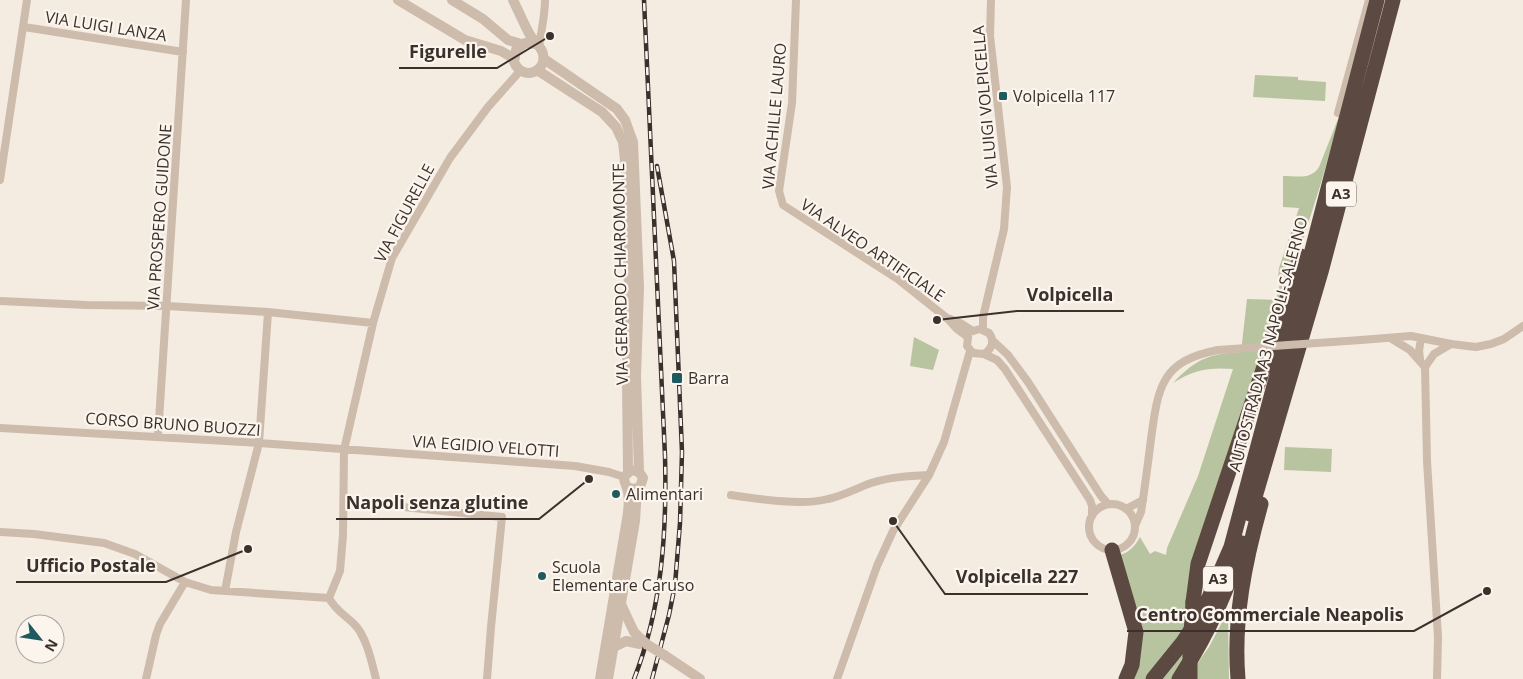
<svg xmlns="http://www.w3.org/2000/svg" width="1523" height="679" viewBox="0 0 1523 679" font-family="'Open Sans',sans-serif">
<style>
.green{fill:#b8c4a0}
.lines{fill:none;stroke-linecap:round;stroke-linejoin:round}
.minor{stroke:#cdbbac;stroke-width:8}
.tertiary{stroke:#cdbbac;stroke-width:10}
.motorway{stroke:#5c4a42;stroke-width:15}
.rail-casing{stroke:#3b302b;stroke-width:4.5}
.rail{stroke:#fbf5ee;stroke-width:2.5;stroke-dasharray:8;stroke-linecap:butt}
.minor-bridge{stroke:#cdbbac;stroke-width:8}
.tertiary-bridge{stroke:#cdbbac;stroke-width:10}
.motorway-bridge{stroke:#5c4a42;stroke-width:15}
.poi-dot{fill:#1f5a5e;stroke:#fbf5ee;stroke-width:2}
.labels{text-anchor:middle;stroke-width:4.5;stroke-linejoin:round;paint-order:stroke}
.shield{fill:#fbf5ee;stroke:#756b66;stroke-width:1}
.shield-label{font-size:15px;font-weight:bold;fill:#3b302b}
.street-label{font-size:16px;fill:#3b302b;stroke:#fbf5ee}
.poi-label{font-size:16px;fill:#3b302b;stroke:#fbf5ee;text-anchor:start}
.leader{fill:none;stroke:#3b302b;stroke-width:2}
.callout-dot{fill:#3b302b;stroke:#fbf5ee;stroke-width:2}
.callout-label{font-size:18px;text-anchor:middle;font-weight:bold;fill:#3b302b;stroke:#fbf5ee;stroke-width:4.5;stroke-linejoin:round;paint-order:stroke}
</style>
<rect width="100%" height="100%" fill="#f4ebe1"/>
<path class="green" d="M 1255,75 L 1298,77 L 1298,80 L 1326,82 L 1325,101 L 1253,97 Z
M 1342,109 L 1321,183 L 1187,606 L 1183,633 L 1146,679 L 1133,679 L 1137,667 L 1120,555 C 1130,552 1135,546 1140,537 L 1150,554 L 1155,551 L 1166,555 L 1167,548 L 1198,476 L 1233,369 C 1209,367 1193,370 1173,383 C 1196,359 1208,354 1241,352 L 1247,299 L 1276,300 L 1281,279 L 1278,277 L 1279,268 L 1299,208 L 1283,207 L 1283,176 C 1297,176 1311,180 1319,167 Z
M 914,337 L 939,350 L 933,370 L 910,366 Z
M 1285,447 L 1332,449 L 1331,472 L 1284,470 Z
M 1228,611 L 1229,679 L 1197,679 L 1196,667 L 1201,658 L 1209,647 Z
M 1185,649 L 1185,659 L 1172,679 L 1161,679 Z"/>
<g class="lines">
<path class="minor" d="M 796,0 L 792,103 L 779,191 L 783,205 L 899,280 L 948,319 L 957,329 L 968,337
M 24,27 L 183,52
M 539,47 C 541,31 545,16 545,0
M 1338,113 L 1369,0
M 0,180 L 27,0
M 0,301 L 87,305 L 167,306 L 268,312 L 373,323
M 950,319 L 962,324 L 973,331
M 983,329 L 983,317 L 1004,229 L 1007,187 L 990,36 L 991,0
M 968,337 L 967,346 L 973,353 L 984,354 C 992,349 995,341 989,333 L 980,329 L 973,331
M 1392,339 L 1410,350 L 1425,367 L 1427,461 L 1438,637 L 1437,679
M 992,340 L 1008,355 L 1028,382 L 1101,496 L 1108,504
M 1361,340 L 1411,336 L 1451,344 L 1476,347 L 1491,344 L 1504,339 L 1523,326
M 984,354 L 997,360 L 1005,369 L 1090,500 L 1092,506 L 1092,516
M 1420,359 L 1419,351 L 1421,338
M 1425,367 L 1434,354 L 1451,344
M 0,428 L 259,443 L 575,466 L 609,472 L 624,477
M 158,436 L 186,0
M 731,495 C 758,499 802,506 828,499 C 843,496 857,488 871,483 C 890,477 909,476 929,475
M 344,501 L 502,517 L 491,627 L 487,679
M1089 527a23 23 0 1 1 46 0a23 23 0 1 1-46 0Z
M 1126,509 L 1143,500
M 1135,526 L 1141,512 C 1145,487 1148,463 1151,439 C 1158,387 1161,361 1218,350
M 0,532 L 34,534 L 104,543 L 135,554 L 185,582 L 211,590 L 329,598
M 225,591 L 236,532 L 259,443 L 268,312
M 329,598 L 340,571 L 343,535 L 344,450 L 373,323 L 392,258 L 450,158 L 488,107 L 520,71
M 329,598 C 335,610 345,615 354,624 C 366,635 372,663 376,679
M 146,679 L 156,635 L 160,624 L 185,582
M 837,679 L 877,566 L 893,531 L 929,475 L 944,442 L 970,351"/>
<path class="tertiary" d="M 398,0 L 465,40 L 501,51 L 513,58
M 452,0 L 483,19 L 508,40 L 521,44
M 513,0 C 519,12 524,24 530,35 C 534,42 542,47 543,54 C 547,73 522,81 514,62 L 516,50 L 525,43 L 536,44
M 544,59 L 617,109 L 625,120 L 633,142 L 639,287 L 636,376 L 639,472
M 537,70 L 602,112 L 616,127 L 623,142 L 626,170 L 629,287 L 627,377 L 628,472
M 621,604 L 634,632 L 641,639
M 614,647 L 626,641 L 640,644
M 664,655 L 700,679
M 600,679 L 626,525 C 628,514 631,499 627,488 C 626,484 624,483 624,477 L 630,471 C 636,469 640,472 643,478 L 640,487 L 634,489 L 627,487
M 608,679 L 635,521 L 637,488"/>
<path class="motorway" d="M 1250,514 L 1321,272 L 1393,0
M 1112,550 L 1136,632 L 1132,665 L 1126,679
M 1193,602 L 1198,564 L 1301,256
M 1153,679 L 1183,642 L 1204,609 L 1231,547 L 1272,393 L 1310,258 L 1377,0
M 1179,679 C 1206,637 1228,592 1242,543
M 1238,679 C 1233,619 1245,561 1261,504"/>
<defs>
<path id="rail" d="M 634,679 C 662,608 667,532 665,456 L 644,0
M 652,679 L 669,615 L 675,585 L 680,523 L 682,452 L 674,261 L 657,166"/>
</defs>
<use href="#rail" class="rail-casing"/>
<use href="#rail" class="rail"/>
<path class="minor-bridge" d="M 1218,350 L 1361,340"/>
<path class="tertiary-bridge" d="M 641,639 L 648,645 L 664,655"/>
<path class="motorway-bridge" d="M 1190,678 L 1190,649 L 1193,602"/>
</g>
<g class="poi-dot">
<rect x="998" y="91" width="10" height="10" rx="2.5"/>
<rect x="671" y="372" width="12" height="12" rx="2.5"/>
<circle cx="616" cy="494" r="5"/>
<circle cx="542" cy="576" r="5"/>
</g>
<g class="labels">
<g class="shield">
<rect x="1326" y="181.5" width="30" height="25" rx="4"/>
<rect x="1203" y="566.5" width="30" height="25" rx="4"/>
</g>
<g class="shield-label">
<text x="1341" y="199">A3</text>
<text x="1218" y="584">A3</text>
</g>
<g class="street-label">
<text transform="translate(106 26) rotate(9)" y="6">VIA LUIGI LANZA</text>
<text transform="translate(985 107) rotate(-95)" y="6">VIA LUIGI VOLPICELLA</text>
<text transform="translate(774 116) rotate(-85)" y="6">VIA ACHILLE LAURO</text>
<text transform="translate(404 213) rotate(-62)" y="6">VIA FIGURELLE</text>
<text transform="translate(159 217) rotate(-86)" y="6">VIA PROSPERO GUIDONE</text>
<text transform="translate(873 250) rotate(34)" y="6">VIA ALVEO ARTIFICIALE</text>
<text transform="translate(620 274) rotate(-91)" y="6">VIA GERARDO CHIAROMONTE</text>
<text transform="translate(1268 344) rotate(-75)" y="6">AUTOSTRADA A3 NAPOLI-SALERNO</text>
<text transform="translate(173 424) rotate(4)" y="6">CORSO BRUNO BUOZZI</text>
<text transform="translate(486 446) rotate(4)" y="6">VIA EGIDIO VELOTTI</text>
</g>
<g class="poi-label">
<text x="1013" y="102">Volpicella 117</text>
<text x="688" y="384">Barra</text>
<text x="626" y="500">Alimentari</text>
<text x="552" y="573">Scuola<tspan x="552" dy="18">Elementare Caruso</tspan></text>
</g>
</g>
<path class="leader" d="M550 36L497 68H399M937 320L1017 311H1124M589 479L539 519H336M248 549L166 582H16M893 521L945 594H1088M1487 591L1414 631H1127"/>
<g class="callout-dot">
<circle cx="550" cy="36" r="5"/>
<circle cx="937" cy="320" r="5"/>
<circle cx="589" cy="479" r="5"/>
<circle cx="248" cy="549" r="5"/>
<circle cx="893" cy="521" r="5"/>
<circle cx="1487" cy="591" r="5"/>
</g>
<g class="callout-label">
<text x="448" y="58">Figurelle</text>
<text x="1070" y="301">Volpicella</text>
<text x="437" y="509">Napoli senza glutine</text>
<text x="91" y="572">Ufficio Postale</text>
<text x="1017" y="583">Volpicella 227</text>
<text x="1270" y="621">Centro Commerciale Neapolis</text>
</g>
<g transform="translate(40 639) rotate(120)"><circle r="24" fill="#fbf5ee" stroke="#aea6a0"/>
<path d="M0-4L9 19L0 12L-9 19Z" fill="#1f5a5e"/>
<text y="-8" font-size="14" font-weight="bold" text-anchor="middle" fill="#3b302b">N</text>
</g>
</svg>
